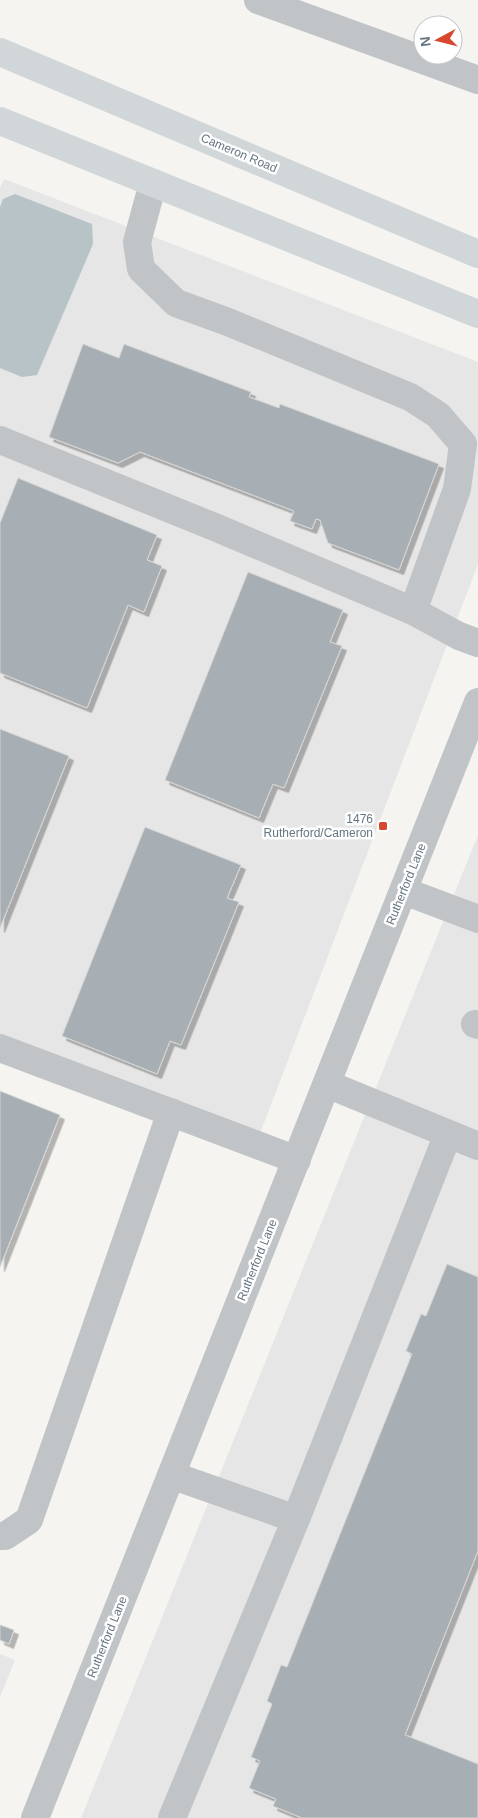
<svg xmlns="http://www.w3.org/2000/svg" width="478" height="1818" viewBox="0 0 478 1818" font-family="Helvetica,sans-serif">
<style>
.built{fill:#e5e6e5}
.water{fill:#b7c3c6}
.building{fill:#a8afb4;stroke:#d6d6d4;filter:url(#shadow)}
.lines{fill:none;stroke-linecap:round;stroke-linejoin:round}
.minor{stroke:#c0c4c7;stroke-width:28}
.major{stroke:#d1d6d9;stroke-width:28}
.poi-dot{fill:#d7482f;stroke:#fff;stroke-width:2}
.labels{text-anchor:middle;stroke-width:5;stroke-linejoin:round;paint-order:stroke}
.street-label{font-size:12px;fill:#667680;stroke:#fff}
.poi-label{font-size:12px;fill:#667680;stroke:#fff;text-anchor:end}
</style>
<defs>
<filter id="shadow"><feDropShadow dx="4.5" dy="4.5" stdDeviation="0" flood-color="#0004"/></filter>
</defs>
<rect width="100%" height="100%" fill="#f5f4f1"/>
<path class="built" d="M 4,179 L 478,362 L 478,564 L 259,1136 L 0,1036 L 0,188 Z
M 478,835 L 478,1818 L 81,1818 Z
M 0,1654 L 15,1660 L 0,1697 Z"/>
<path class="water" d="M 15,194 L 92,224 L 93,244 L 37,375 L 22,377 L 0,368 L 0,207 L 3,199 Z"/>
<path class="building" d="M 83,344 L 119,358 L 124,344 L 251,392 L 249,397 L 279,408 L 280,404 L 439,464 L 399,570 L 328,543 L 320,520 L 316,519 L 312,529 L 290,521 L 294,511 L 140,452 L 118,463 L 49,437 Z
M 18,478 L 157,535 L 147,560 L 162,566 L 144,612 L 128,605 L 87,708 L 0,673 L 0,523 Z
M 248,572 L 343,610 L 330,642 L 342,646 L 284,788 L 273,784 L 259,818 L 165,780 Z
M 0,729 L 69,756 L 0,928 Z
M 145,827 L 241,865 L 227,898 L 239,902 L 181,1045 L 170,1041 L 157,1074 L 62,1036 Z
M 0,1091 L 60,1115 L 0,1267 Z
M 447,1264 L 478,1277 L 478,1551 L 405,1735 L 478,1764 L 478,1818 L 302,1818 L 273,1806 L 276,1799 L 249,1788 L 260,1761 L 251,1757 L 272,1704 L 267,1701 L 281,1665 L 287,1667 L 412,1354 L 406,1351 L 421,1314 L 426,1316 Z
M 0,1625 L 14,1630 L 9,1644 L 0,1640 Z"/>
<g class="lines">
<path class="minor" d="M 258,0 L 478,80
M 153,183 L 137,242 L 141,269 L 176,303 L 228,322 L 410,397 L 438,415 L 463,444 L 457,489 L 413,611
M 0,440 L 217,528 L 413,611 L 459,636 L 478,643
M 404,891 L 478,919
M 475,1024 L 478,1025
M 0,1048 L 297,1160
M 327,1084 L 478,1146
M 171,1475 L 296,1519 L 448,1134
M 0,1536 L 5,1536 L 29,1520 L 171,1112
M 35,1818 L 478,702
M 172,1818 L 296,1519"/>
<path class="major" d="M 0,52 L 478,254
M 0,121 L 478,314"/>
</g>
<rect class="poi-dot" x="378" y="821" width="10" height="10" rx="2.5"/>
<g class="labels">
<g class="street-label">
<text transform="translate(239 153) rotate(23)" y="4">Cameron Road</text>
<text transform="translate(406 884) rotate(-68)" y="4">Rutherford Lane</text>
<text transform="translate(257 1260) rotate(-68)" y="4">Rutherford Lane</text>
<text transform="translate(107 1637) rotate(-68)" y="4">Rutherford Lane</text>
</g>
<g class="poi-label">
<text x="373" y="823">1476<tspan x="373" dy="14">Rutherford/Cameron</tspan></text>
</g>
</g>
<g transform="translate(438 40) rotate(263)"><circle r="24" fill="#ffffff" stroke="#c2c8cc"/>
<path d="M0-4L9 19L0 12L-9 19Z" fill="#d7482f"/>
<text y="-8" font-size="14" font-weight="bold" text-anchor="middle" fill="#667680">N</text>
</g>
</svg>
